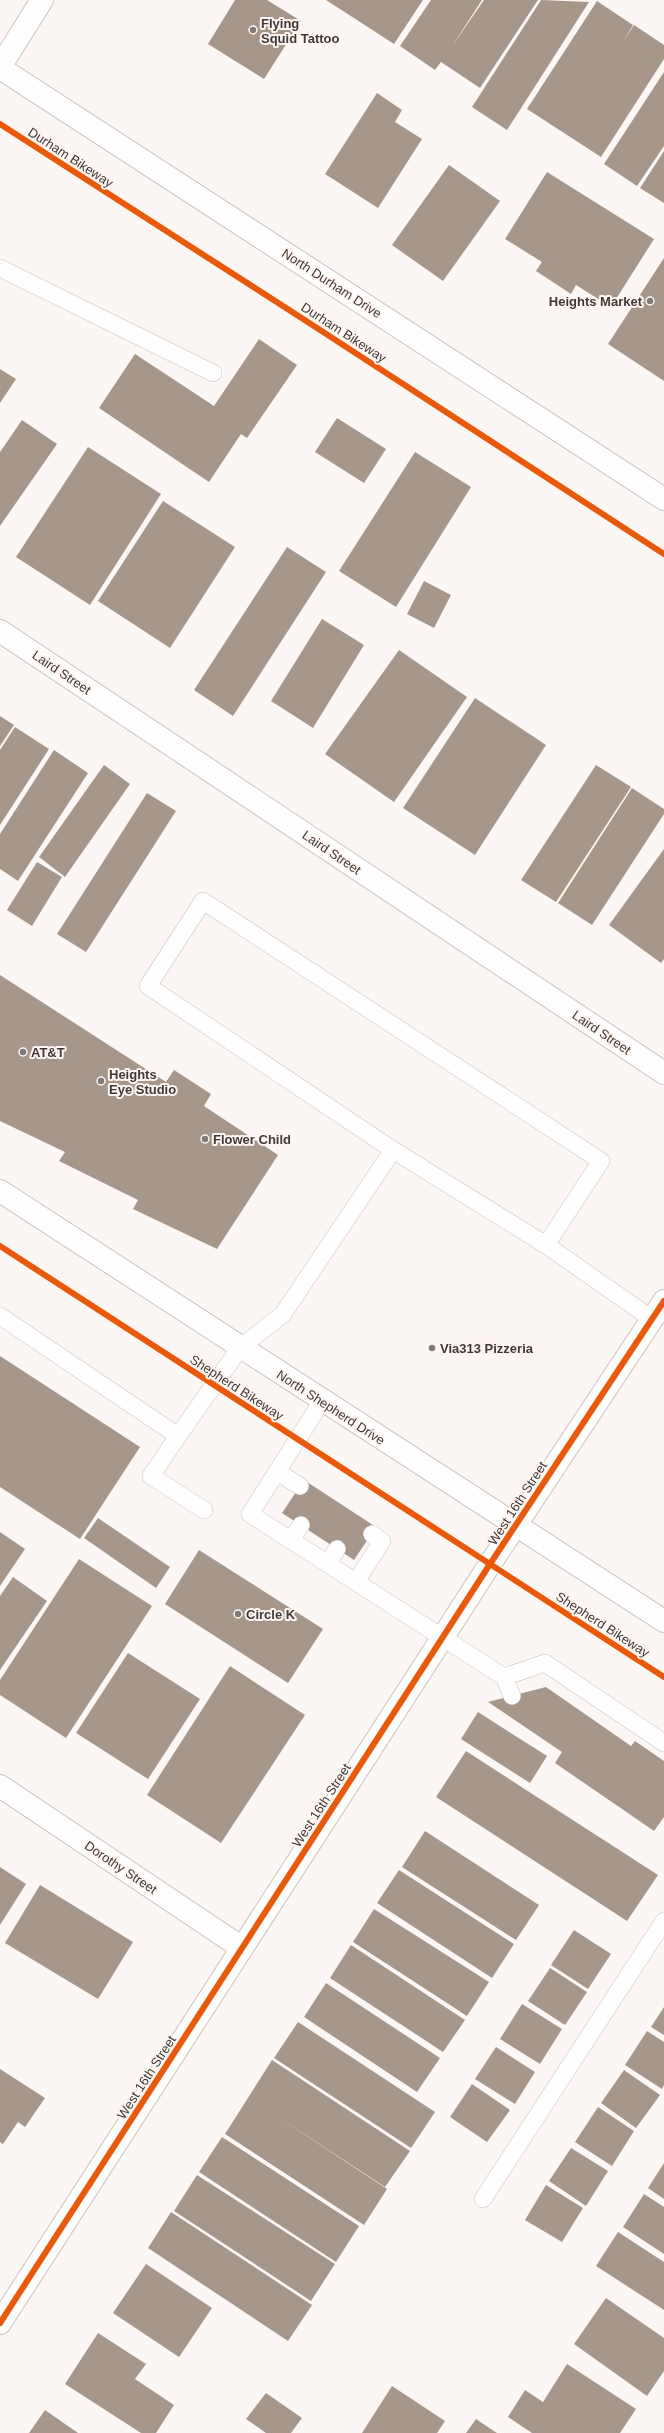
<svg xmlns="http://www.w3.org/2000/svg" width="664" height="2433" viewBox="0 0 664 2433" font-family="Helvetica,sans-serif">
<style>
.building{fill:#a7978b}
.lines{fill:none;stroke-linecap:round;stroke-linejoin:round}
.service-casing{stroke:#c9c4c3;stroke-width:18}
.minor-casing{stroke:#c9c4c3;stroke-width:24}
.primary-casing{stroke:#c9c4c3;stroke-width:24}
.service{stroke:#fffefe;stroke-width:17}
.minor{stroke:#fffefe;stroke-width:22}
.primary{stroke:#fffefe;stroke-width:22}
.cycleway-casing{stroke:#fff6f2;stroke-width:8}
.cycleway{stroke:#e8590c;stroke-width:6}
.poi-dot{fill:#817c7a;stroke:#fff6f2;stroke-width:1.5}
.labels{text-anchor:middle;stroke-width:4;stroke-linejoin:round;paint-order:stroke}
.poi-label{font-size:13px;font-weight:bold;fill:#3f3a38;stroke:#fff6f2;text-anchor:start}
.street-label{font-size:13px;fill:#3f3a38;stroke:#fff6f2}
</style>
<rect width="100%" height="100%" fill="#fcf7f5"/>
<path class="building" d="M 235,0 L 267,0 L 301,21 L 264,79 L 208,44 Z
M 326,0 L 423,0 L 394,44 Z
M 431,0 L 482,0 L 452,46 L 484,0 L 538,0 L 480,88 L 441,62 L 435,70 L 400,46 Z
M 541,0 L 589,2 L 507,130 L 472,107 Z
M 597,1 L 633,25 L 624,40 L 634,25 L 664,45 L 664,59 L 601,157 L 527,109 Z
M 664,72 L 664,146 L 637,186 L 604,164 Z
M 377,93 L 402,110 L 395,122 L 422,139 L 378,208 L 325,174 Z
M 664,151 L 664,203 L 640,188 Z
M 449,165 L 500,201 L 443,281 L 392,245 Z
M 547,172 L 654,239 L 611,307 L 576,285 L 571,294 L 536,271 L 542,262 L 505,239 Z
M 664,258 L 664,381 L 608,344 Z
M 259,339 L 297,365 L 247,438 L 241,434 L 209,482 L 99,408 L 135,354 L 214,406 Z
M 0,369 L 16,379 L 0,403 Z
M 337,418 L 386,449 L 364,483 L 315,452 Z
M 22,420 L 57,444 L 0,526 L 0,452 Z
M 88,447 L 161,494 L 90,605 L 16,557 Z
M 415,452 L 471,487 L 396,607 L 339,571 Z
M 163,501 L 235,547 L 170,648 L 98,601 Z
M 287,547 L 326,572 L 233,716 L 194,690 Z
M 424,581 L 451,595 L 434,628 L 407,614 Z
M 322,619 L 364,645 L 313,728 L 271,701 Z
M 399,650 L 467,697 L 394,802 L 325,754 Z
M 475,698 L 546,745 L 475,855 L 403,808 Z
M 0,716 L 14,725 L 0,746 Z
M 15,727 L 49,749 L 0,825 L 0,750 Z
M 54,750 L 88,773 L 18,881 L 0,869 L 0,834 Z
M 104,765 L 130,784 L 65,877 L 39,857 Z
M 596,765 L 631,787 L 556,902 L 521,880 Z
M 632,788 L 664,809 L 664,814 L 592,925 L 558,903 Z
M 147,793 L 176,811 L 86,952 L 57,934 Z
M 664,849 L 664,959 L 661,963 L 609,925 Z
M 37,862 L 62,877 L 32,926 L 7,910 Z
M 0,975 L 166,1082 L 174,1070 L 211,1094 L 204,1106 L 278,1155 L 217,1249 L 133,1209 L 138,1200 L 59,1161 L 65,1152 L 0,1121 Z
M 0,1356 L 140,1447 L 80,1539 L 0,1487 Z
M 304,1480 L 376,1527 L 354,1560 L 282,1513 Z
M 98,1518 L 170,1567 L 156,1588 L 84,1538 Z
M 0,1532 L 25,1549 L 0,1586 Z
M 199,1550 L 323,1629 L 288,1683 L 165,1604 Z
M 79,1559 L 152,1606 L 66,1738 L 0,1695 L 0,1680 Z
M 13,1577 L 47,1601 L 0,1670 L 0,1596 Z
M 128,1653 L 200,1699 L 148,1779 L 76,1733 Z
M 230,1666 L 305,1715 L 221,1843 L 147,1795 Z
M 546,1687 L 631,1746 L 635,1741 L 664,1761 L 664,1817 L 654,1831 L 555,1763 L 562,1752 L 488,1702 Z
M 478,1712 L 547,1756 L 530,1783 L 461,1739 Z
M 466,1751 L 658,1875 L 627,1921 L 436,1797 Z
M 425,1831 L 539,1905 L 516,1940 L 402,1867 Z
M 0,1867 L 26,1884 L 0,1925 Z
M 399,1870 L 514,1944 L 492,1978 L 377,1903 Z
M 40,1885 L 133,1942 L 98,1999 L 5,1943 Z
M 374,1909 L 489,1982 L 467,2016 L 353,1942 Z
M 574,1930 L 611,1954 L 588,1989 L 551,1965 Z
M 351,1945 L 465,2020 L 443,2052 L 330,1978 Z
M 550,1968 L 587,1992 L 565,2025 L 528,2001 Z
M 326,1983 L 440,2058 L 417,2092 L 304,2017 Z
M 522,2004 L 562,2029 L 540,2064 L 500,2039 Z
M 664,2007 L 664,2035 L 651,2027 Z
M 298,2022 L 435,2112 L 411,2148 L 274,2058 Z
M 647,2031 L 664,2042 L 664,2085 L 662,2089 L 625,2065 Z
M 496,2047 L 535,2072 L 515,2104 L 475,2079 Z
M 272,2060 L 410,2151 L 385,2187 L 269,2111 L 387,2189 L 364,2225 L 225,2134 Z
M 0,2069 L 45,2098 L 25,2127 L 18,2122 L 3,2144 L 0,2142 Z
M 624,2070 L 660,2095 L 636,2128 L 601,2103 Z
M 472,2084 L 510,2110 L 487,2142 L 450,2117 Z
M 598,2107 L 634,2131 L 612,2166 L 575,2142 Z
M 222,2137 L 359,2226 L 336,2262 L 199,2172 Z
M 571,2148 L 608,2171 L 586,2206 L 549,2181 Z
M 664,2163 L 664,2199 L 648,2188 Z
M 197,2175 L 335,2264 L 311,2301 L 174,2211 Z
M 546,2185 L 583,2208 L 562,2242 L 525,2220 Z
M 644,2194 L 664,2207 L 664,2254 L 623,2227 Z
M 171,2212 L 312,2305 L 288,2341 L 148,2248 Z
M 618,2232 L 664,2262 L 664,2310 L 596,2266 Z
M 146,2264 L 212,2308 L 179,2357 L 113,2313 Z
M 606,2298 L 664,2338 L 664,2371 L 647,2396 L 574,2344 Z
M 98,2333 L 146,2364 L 135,2379 L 174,2405 L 156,2433 L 141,2433 L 65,2384 Z
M 567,2364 L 636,2409 L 620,2433 L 532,2433 L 508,2417 L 525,2390 L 543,2402 Z
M 392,2386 L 445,2421 L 437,2433 L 362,2433 Z
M 266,2393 L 302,2418 L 291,2433 L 266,2433 L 246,2419 Z
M 45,2410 L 78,2433 L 29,2433 Z
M 476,2419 L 497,2433 L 466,2433 Z"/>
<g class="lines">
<defs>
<path id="service" d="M 0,268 L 213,373
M 546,1245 L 601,1161 L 203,901 L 148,986 L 393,1150 L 546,1245 L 652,1319
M 0,1316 L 178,1436 L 240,1348 L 283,1314 L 393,1150
M 322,1401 L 250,1514 L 504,1677 L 512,1696
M 178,1436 L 151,1476 L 204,1510
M 277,1472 L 300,1486
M 291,1540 L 301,1525
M 328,1563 L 337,1549
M 356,1582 L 382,1541 L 372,1534
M 504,1677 L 545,1663 L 664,1743
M 483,2199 L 664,1921"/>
<path id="minor" d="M 0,67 L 42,0
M 0,631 L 664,1073
M 0,1786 L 242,1948
M 0,2323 L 490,1564 L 664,1301"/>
<path id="primary" d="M 0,68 L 664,499
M 0,1191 L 664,1621"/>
</defs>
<use href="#service" class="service-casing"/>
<use href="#minor" class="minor-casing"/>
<use href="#primary" class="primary-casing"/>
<use href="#service" class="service"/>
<use href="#minor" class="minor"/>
<use href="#primary" class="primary"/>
<defs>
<path id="cycleway" d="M 0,124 L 314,326 L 664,554
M 0,1246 L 664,1677
M 0,2323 L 490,1564 L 664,1301"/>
</defs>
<use href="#cycleway" class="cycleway-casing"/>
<use href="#cycleway" class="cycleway"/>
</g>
<g class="poi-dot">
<circle cx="253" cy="30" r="4"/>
<circle cx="650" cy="301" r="4"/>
<circle cx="23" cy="1052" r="4"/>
<circle cx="101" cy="1081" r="4"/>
<circle cx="205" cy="1139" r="4"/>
<circle cx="432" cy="1348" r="4"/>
<circle cx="238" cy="1614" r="4"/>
</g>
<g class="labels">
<g class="poi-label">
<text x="261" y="28">Flying<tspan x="261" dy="15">Squid Tattoo</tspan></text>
<text x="642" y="306" text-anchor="end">Heights Market</text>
<text x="31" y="1057">AT&amp;T</text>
<text x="109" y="1079">Heights<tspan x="109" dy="15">Eye Studio</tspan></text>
<text x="213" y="1144">Flower Child</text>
<text x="440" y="1353">Via313 Pizzeria</text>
<text x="246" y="1619">Circle K</text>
</g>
<g class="street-label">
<text transform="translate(71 157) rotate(33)" y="5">Durham Bikeway</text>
<text transform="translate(332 283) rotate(33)" y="5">North Durham Drive</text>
<text transform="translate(344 332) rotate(33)" y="5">Durham Bikeway</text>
<text transform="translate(62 672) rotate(34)" y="5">Laird Street</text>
<text transform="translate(332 852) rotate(34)" y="5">Laird Street</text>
<text transform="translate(602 1032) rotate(34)" y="5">Laird Street</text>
<text transform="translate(237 1387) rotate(33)" y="5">Shepherd Bikeway</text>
<text transform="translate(331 1407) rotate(33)" y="5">North Shepherd Drive</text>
<text transform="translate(517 1503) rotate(-57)" y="5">West 16th Street</text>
<text transform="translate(603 1624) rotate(33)" y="5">Shepherd Bikeway</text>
<text transform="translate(321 1805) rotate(-57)" y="5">West 16th Street</text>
<text transform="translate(121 1867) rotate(34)" y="5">Dorothy Street</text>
<text transform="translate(146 2077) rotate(-57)" y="5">West 16th Street</text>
</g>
</g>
</svg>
